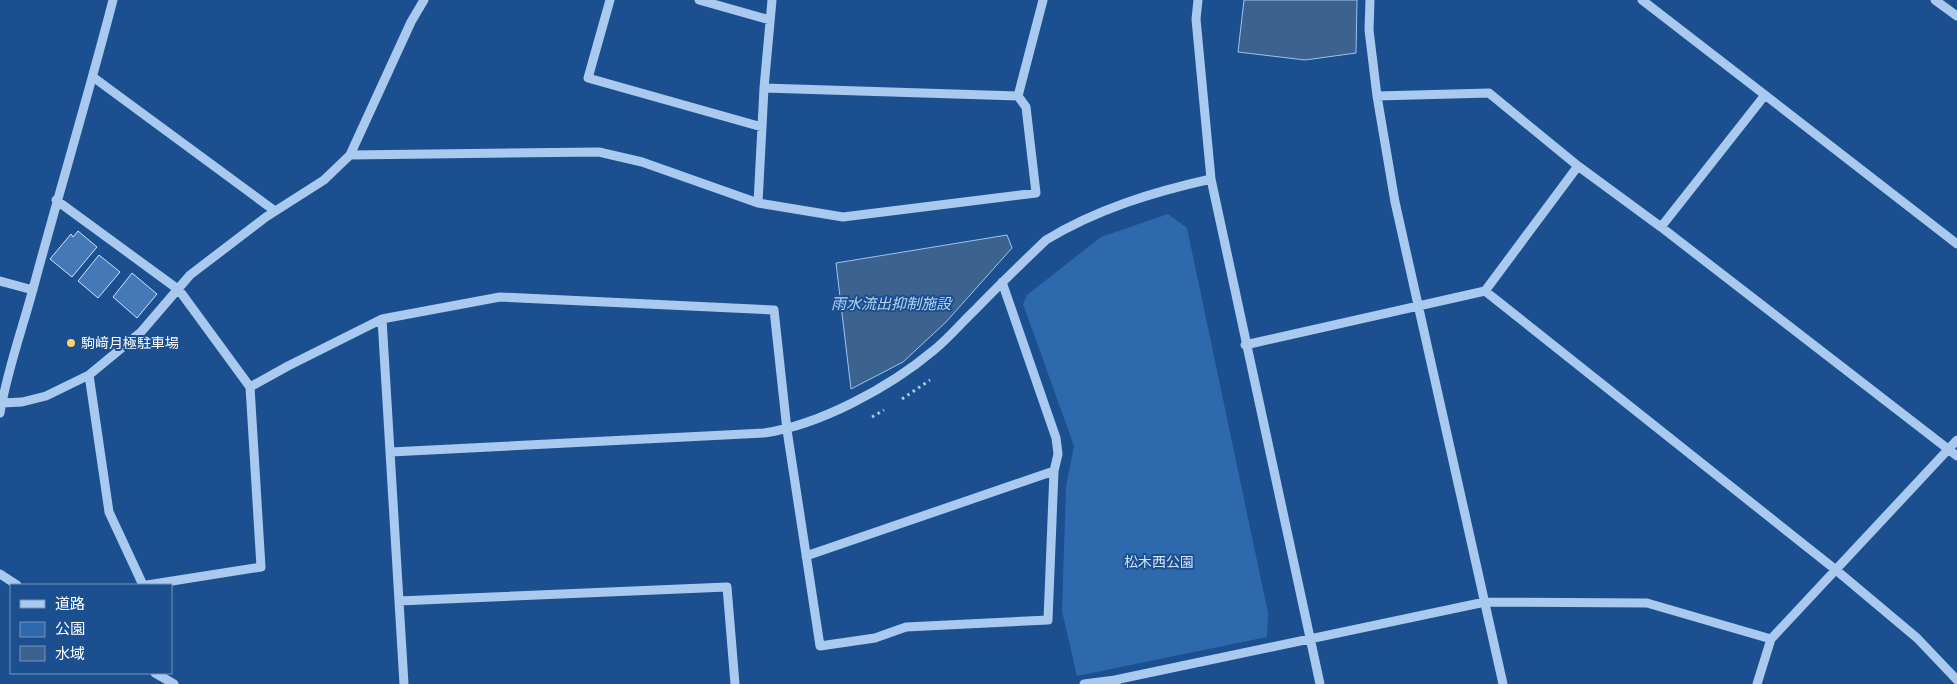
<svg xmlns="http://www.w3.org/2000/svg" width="1957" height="684" viewBox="0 0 1957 684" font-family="'Space Grotesk','Noto Sans JP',sans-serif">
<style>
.green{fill:#2e69ad}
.water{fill:#3c6290;stroke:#9cc4f0}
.building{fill:#4478b7;stroke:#cfe3fa}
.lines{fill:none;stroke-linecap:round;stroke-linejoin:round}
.path{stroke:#a9c9ee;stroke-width:3;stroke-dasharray:2.5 4;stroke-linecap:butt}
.minor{stroke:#a9c9ee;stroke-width:9}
.poi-dot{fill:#ffd166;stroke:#1b4f8f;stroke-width:2}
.labels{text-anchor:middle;stroke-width:4;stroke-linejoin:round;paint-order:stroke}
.poi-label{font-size:14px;fill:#fff;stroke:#1b4f8f;text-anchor:start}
.park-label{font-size:14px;fill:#cfe3fa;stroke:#1b4f8f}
.water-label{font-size:15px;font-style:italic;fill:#b5d3f5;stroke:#1b4f8f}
</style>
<rect width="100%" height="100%" fill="#1b4f8f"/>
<path class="green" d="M 1168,214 L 1187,228 L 1268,613 L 1267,637 L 1077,676 L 1062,611 L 1066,486 L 1074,446 L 1023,304 L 1027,295 L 1101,237 Z"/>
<path class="water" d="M 1244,0 L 1357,0 L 1356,53 L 1305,60 L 1238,52 Z
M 1007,235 L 1012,248 L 946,322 L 903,362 L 851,389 L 836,263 Z"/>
<path class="building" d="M 78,231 L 97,247 L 72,277 L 50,259 L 71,234 L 73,237 Z
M 99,255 L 120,272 L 98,298 L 78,281 Z
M 132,273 L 157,294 L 137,318 L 113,297 Z"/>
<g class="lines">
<path class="path" d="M 902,399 L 930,380
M 872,417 L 884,410"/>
<path class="minor" d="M 610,0 L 588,78 L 762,127
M 699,0 L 770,20
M 1198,0 L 1196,19 L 1211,179 L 1320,684
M 1370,0 L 1369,30 L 1377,96
M 1642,0 L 1765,95
M 1935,0 L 1957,16
M 93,77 L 275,211
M 764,88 L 1018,96 L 1043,0
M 350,155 L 411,22 L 424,0
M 56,200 L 179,290 L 250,387 L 261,567 L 147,585
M 758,203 L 764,88 L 772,0
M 1661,227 L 1765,95 L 1957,244
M 0,281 L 33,290
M 1485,291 L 1836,570 L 1917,638 L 1957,680
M 382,319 L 404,684
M 1245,345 L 1485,291 L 1578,166
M 89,375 L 109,512 L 143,585
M 250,387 L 288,366 L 382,319 L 500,297 L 774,310 L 787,430 L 820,646 L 875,638 L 906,627 L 1048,620 L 1054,471 L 1058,454 L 1056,438 L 1002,282
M 2,403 L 22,402 L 46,396 L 89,375 L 141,332 L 190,275 L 266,217 L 324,180 L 350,155 L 599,152 L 642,162 L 758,203 L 843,217 L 1036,193 L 1026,107 L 1018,96
M 0,413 C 7,371 22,330 33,289 C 59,192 88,97 113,0
M 391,452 L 764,433 C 820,425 890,387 934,350 C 949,338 961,323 975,310 C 998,286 1022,263 1046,240 C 1097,209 1153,192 1211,179
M 806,556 L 1054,471
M 0,574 L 17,585
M 399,601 L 727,587 L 735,684
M 155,673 L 174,684
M 1115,680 L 1485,602 L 1647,603 L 1771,639
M 1084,684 L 1115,680 L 1116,684
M 1503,684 L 1395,202 L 1377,96 L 1489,93 L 1578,166 L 1661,227 L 1957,456
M 1757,684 L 1771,639 L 1957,440"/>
</g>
<circle class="poi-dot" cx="71" cy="343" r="5"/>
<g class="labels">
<g class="poi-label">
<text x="81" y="348">駒﨑月極駐車場</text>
</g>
<g class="park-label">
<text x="1159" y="567">松木西公園</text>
</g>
<g class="water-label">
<text x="891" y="309">雨水流出抑制施設</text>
</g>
</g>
<rect x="10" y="584" width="162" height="90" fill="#1b4f8f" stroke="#7695bc"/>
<rect x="20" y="600" width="25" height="8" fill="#a9c9ee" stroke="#7695bc"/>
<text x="55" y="609" font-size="15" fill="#ffffff">道路</text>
<rect x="20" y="622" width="25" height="15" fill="#2e69ad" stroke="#7695bc"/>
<text x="55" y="634" font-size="15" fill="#ffffff">公園</text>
<rect x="20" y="646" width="25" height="15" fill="#3c6290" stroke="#7695bc"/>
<text x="55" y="659" font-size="15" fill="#ffffff">水域</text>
</svg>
